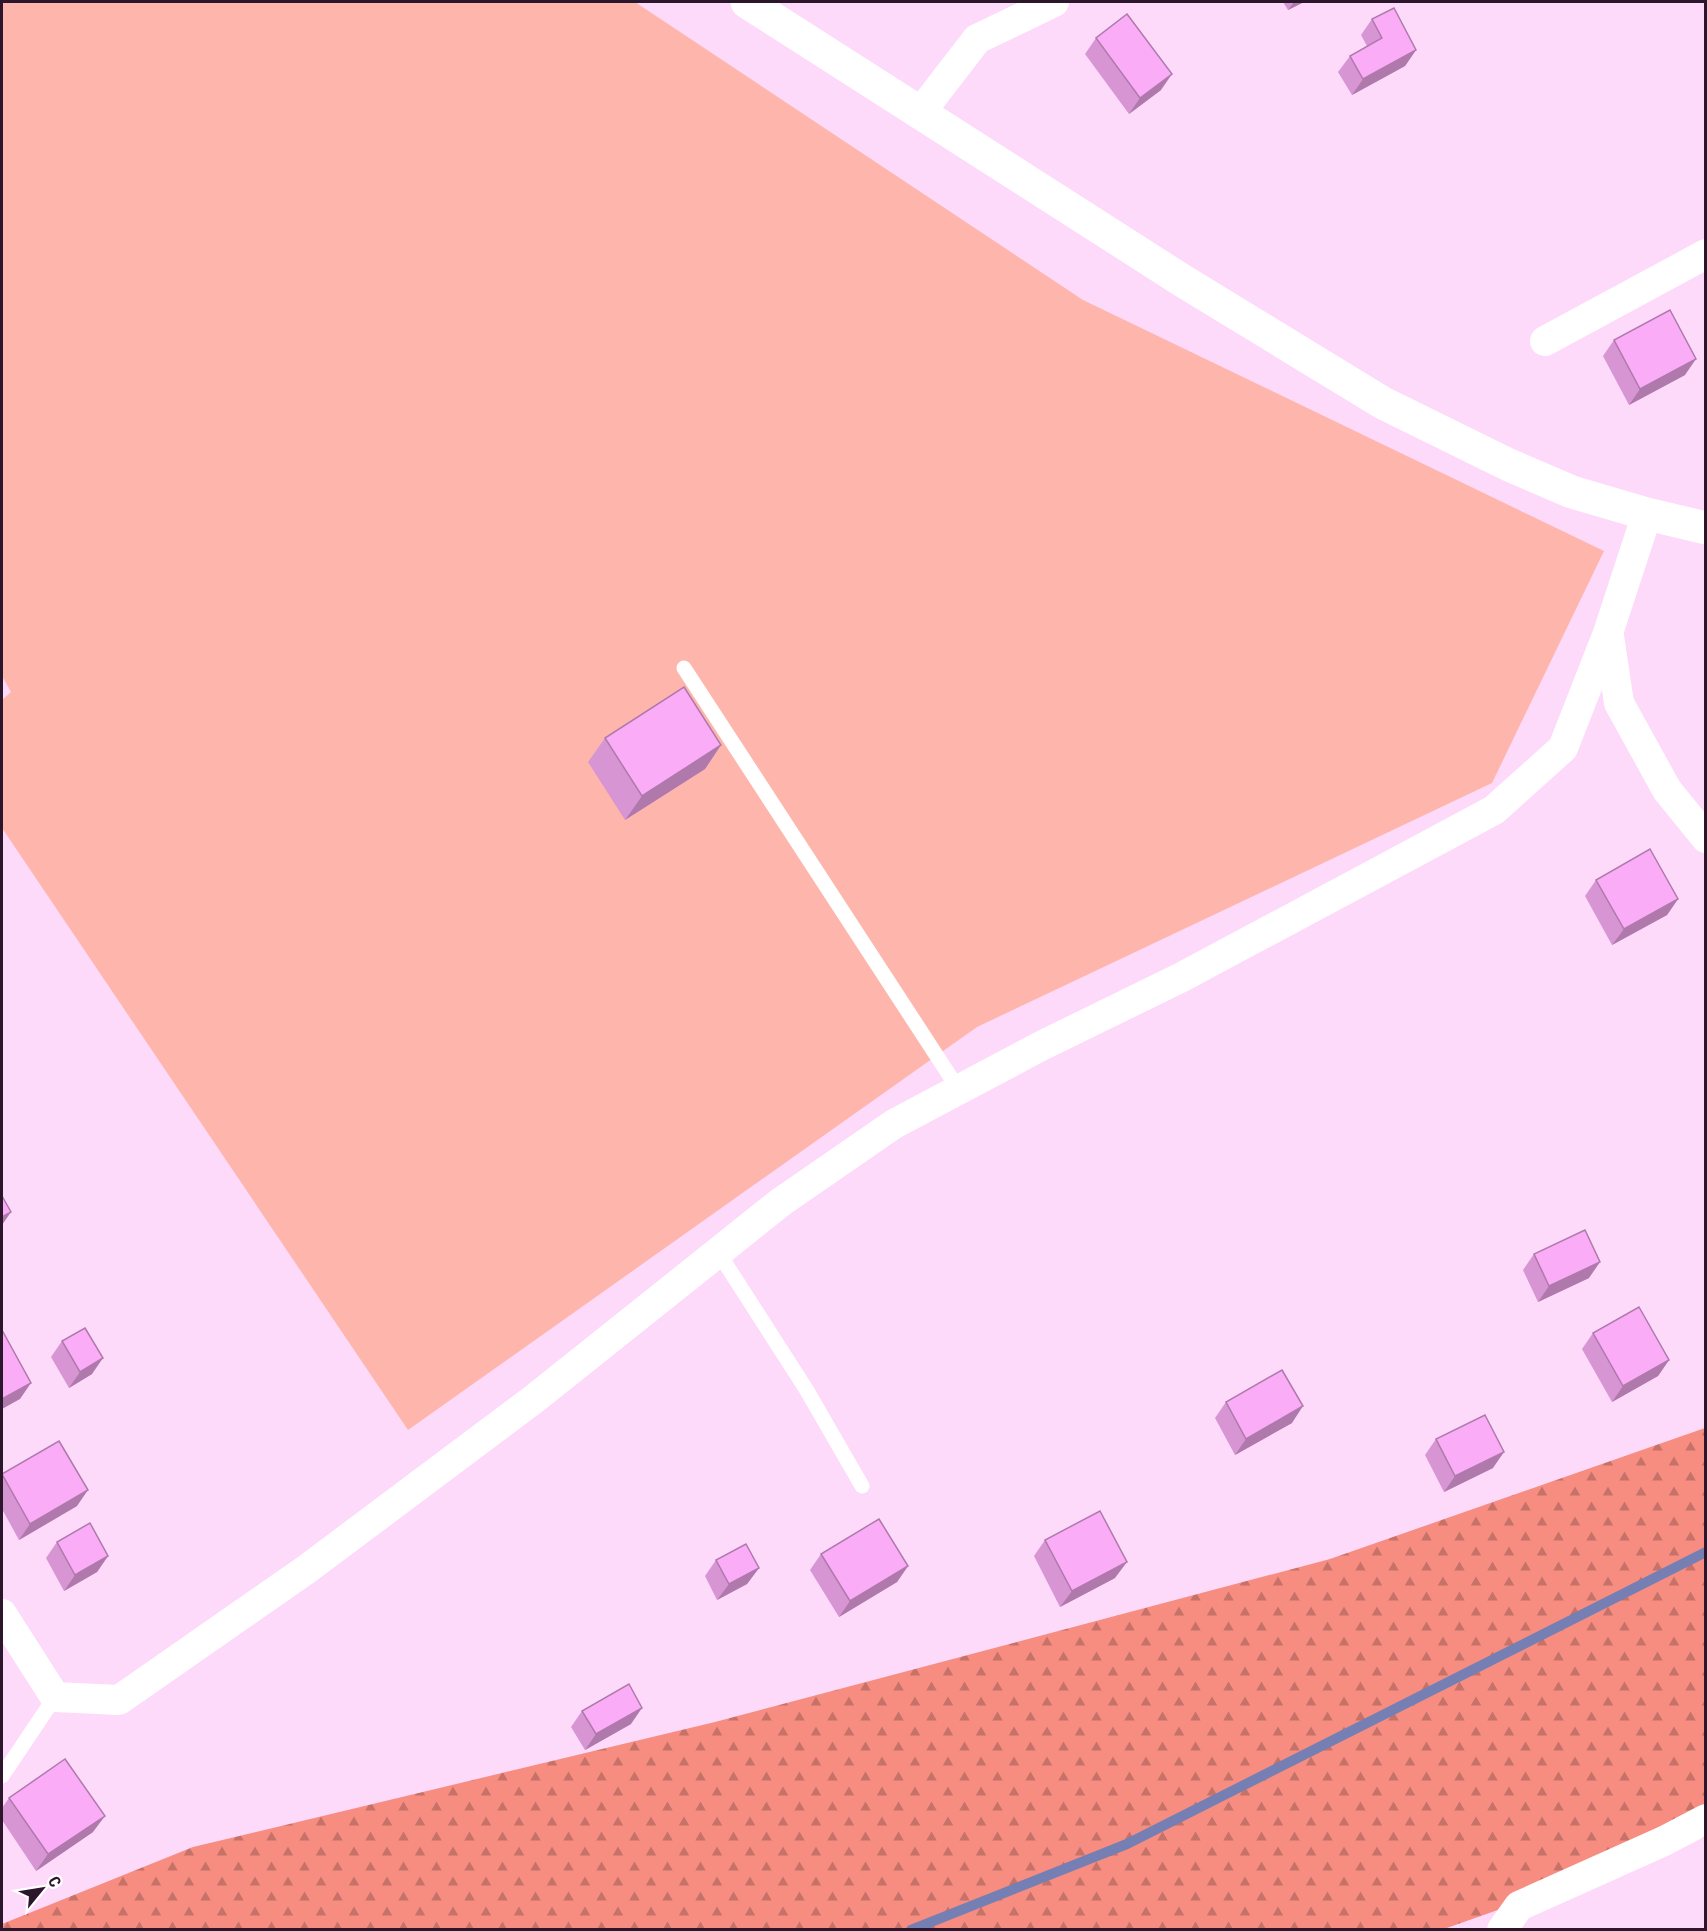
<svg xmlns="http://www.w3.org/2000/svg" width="1707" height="1931" viewBox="0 0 1707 1931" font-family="'Roboto Condensed',sans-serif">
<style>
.grass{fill:#feb6ac}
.forest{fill:url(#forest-firs)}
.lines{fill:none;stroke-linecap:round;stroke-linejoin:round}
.stream{stroke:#757fb3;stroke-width:10}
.service{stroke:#fff;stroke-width:15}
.minor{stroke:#fff;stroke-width:30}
.secondary{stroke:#fff;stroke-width:33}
.wall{fill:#d795d4}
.shaded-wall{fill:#af79ac}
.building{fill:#faadf6;stroke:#af79ac;stroke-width:1.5}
</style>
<defs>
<pattern id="forest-firs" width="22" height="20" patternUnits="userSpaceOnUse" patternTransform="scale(1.5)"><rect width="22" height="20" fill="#f68d80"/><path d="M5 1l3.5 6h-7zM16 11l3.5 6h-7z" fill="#c77269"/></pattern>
</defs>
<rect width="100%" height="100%" fill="#fdd9fa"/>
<path class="grass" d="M 2,2 L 635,2 L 1083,300 L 1604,551 L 1492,783 L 977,1027 L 408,1430 L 2,828 L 2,700 L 11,692 L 2,676 Z"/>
<path class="forest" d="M 1705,1428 L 1705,1837 L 1444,1929 L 2,1930 L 2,1924 L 193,1847 L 715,1722 L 1330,1559 Z"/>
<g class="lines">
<path class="stream" d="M 911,1930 L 1127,1844 L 1706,1552"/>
<path class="service" d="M 684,668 L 959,1090
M 718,1252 L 806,1389 L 862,1486
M 2,1776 L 55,1697"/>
<path class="minor" d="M 920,113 L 977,39 L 1054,2
M 1545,341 L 1706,254
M 1609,636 L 1619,703 L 1667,790 L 1706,838
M 2,1614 L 55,1697 L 119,1700 L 307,1569 L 534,1399 L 781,1202 L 894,1124 L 1041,1046 L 1182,977 L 1494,810 L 1563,748 L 1608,633 L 1647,514
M 1502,1930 L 1519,1906 L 1664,1841 L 1706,1819"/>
<path class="secondary" d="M 747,2 L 1183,281 L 1383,403 L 1509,465 L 1572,492 L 1647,514 L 1706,528"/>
</g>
<path class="wall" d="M 1283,2 L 1304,2 L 1288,10 Z
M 1372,19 L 1416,50 L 1405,66 L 1352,95 L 1338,72 L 1350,56 L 1367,46 L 1361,35 Z
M 1096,38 L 1161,90 L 1129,114 L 1085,54 Z
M 1614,340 L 1685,375 L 1629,405 L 1603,356 Z
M 605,738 L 721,745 L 705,769 L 625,820 L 588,762 Z
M 1596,880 L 1678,899 L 1667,915 L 1612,945 L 1585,896 Z
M 1534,1254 L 1589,1278 L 1538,1302 L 1523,1270 Z
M 1593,1333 L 1669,1360 L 1658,1376 L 1612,1402 L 1582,1349 Z
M 62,1341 L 92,1374 L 69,1388 L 51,1357 Z
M 1226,1402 L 1292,1423 L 1235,1455 L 1215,1418 Z
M 1436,1439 L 1493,1468 L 1444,1492 L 1425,1455 Z
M 2,1474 L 77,1506 L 19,1540 L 2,1509 Z
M 1045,1540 L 1115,1578 L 1060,1607 L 1034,1556 Z
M 57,1542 L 108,1556 L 97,1572 L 64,1591 L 46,1558 Z
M 821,1554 L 908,1566 L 897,1582 L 839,1617 L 810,1570 Z
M 716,1560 L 759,1568 L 747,1584 L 717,1600 L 705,1576 Z
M 582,1711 L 631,1724 L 585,1750 L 571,1727 Z
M 9,1798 L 93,1832 L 36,1871 L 2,1820 L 2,1808 Z"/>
<path class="shaded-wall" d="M 1294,2 L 1304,2 L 1288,10 Z
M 1416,50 L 1405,66 L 1352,95 L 1363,79 Z
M 1172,74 L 1161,90 L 1129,114 L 1140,98 Z
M 1696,359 L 1685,375 L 1629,405 L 1640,389 Z
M 721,745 L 705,769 L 625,820 L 642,796 Z
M 1678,899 L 1667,915 L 1612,945 L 1624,929 Z
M 11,1212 L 2,1225 L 2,1217 Z
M 1600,1262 L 1589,1278 L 1538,1302 L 1549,1286 Z
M 103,1358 L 92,1374 L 69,1388 L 80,1372 Z
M 1669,1360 L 1658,1376 L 1612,1402 L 1623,1386 Z
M 31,1383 L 20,1399 L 2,1409 L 2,1399 Z
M 1303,1406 L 1292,1423 L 1235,1455 L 1246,1439 Z
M 1504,1452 L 1493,1468 L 1444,1492 L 1455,1476 Z
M 88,1490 L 77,1506 L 19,1540 L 30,1524 Z
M 108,1556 L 97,1572 L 64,1591 L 75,1575 Z
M 1127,1562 L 1115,1578 L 1060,1607 L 1072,1591 Z
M 908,1566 L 897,1582 L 839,1617 L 850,1601 Z
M 759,1568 L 747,1584 L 717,1600 L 729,1584 Z
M 642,1708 L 631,1724 L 585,1750 L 596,1734 Z
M 105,1816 L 93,1832 L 36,1871 L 48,1854 Z"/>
<path class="building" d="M 1394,8 L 1416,50 L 1363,79 L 1350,56 L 1382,38 L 1372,19 Z
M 1127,14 L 1172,74 L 1140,98 L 1096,38 Z
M 1670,310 L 1696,359 L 1640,389 L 1614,340 Z
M 684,687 L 721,745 L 642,796 L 605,738 Z
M 1650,849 L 1678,899 L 1624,929 L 1596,880 Z
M 2,1196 L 11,1212 L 2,1217 Z
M 1585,1230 L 1600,1262 L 1549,1286 L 1534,1254 Z
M 1639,1307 L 1669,1360 L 1623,1386 L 1593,1333 Z
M 85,1328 L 103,1358 L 80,1372 L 62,1341 Z
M 2,1330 L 31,1383 L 2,1399 Z
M 1282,1370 L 1303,1406 L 1246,1439 L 1226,1402 Z
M 1485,1415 L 1504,1452 L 1455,1476 L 1436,1439 Z
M 59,1441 L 88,1490 L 30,1524 L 2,1474 Z
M 1100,1511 L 1127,1562 L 1072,1591 L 1045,1540 Z
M 879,1519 L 908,1566 L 850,1601 L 821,1554 Z
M 90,1523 L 108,1556 L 75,1575 L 57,1542 Z
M 746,1544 L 759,1568 L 729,1584 L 716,1560 Z
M 629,1684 L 642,1708 L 596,1734 L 582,1711 Z
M 65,1759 L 105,1816 L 48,1854 L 9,1798 Z"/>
<rect width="1707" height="1931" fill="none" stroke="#2c162b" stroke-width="6"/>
<g transform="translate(42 1889) rotate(60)" stroke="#ffffff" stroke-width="4.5" paint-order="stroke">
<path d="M0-4.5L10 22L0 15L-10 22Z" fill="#2c162b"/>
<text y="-9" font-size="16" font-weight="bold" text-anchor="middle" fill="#2c162b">С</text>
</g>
</svg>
